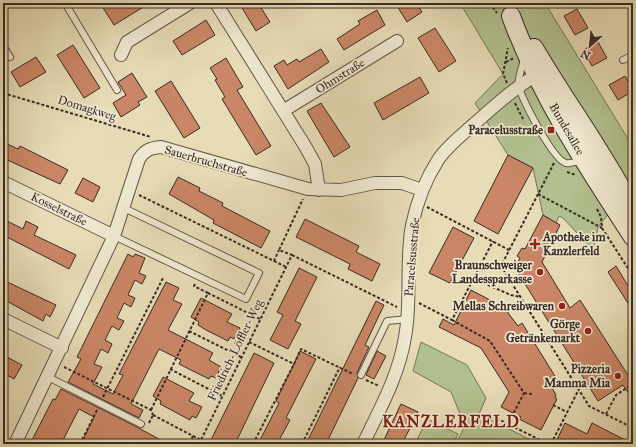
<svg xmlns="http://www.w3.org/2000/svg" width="636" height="447" viewBox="0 0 636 447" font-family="'IM FELL Great Primer',serif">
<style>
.green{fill:#b3c190;stroke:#76765a}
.building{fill:#ca8666;stroke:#382b25}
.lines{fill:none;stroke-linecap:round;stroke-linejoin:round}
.lane-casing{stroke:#645749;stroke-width:8}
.street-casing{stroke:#645749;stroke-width:14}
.secondary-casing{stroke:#382b25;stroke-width:20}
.path{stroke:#382b25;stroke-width:2;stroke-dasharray:3 2;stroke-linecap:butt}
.lane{stroke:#efe8d0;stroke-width:6}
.street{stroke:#efe8d0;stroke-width:12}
.secondary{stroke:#efe8d0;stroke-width:18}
.poi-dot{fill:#8f2418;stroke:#efe8d0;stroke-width:1.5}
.labels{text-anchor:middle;stroke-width:3.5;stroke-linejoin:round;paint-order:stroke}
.street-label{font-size:12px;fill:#382b25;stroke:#efe8d0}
.poi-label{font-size:12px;font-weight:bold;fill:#382b25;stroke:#efe8d0;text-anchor:end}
.district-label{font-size:16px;font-weight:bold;letter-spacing:1px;fill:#7a1f14;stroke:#efe8d0}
</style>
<rect width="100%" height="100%" fill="#e7dcb6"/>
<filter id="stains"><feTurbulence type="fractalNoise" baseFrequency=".005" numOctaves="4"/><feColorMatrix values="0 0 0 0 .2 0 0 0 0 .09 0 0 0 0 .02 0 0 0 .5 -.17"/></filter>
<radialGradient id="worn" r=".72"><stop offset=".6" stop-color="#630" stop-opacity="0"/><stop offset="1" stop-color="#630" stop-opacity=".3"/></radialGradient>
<path class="green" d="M 460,3 L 545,3 L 633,147 L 633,237 L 617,203 L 598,227 L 593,250 L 563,218 L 559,216 L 556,223 L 543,215 L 533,168 L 508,155 L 475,103 L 503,74 Z
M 421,342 L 467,365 L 486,398 L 479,414 L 539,444 L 456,444 L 465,426 L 451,392 L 413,371 Z
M 427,419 L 458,434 L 453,444 L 415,444 Z"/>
<path class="building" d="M 100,3 L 150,3 L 114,25 Z
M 239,3 L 258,3 L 270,22 L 256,31 Z
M 395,3 L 416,3 L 422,12 L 407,22 Z
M 577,9 L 588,28 L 575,35 L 564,16 Z
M 377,10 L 385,25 L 344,50 L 337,39 L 360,24 L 358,21 Z
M 206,20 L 215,35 L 182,55 L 173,41 Z
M 435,28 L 456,61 L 439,72 L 418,38 Z
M 598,42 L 607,58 L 592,66 L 583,50 Z
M 73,45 L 100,88 L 84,98 L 57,55 Z
M 321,49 L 329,62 L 288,89 L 274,66 L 284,60 L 287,65 L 297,59 L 299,62 Z
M 36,57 L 46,72 L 20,87 L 11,72 Z
M 226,58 L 243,87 L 237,90 L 271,146 L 256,155 L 222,99 L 225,97 L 215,80 L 217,79 L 210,68 Z
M 132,73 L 147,97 L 138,102 L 140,105 L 121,117 L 113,103 L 126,95 L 118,82 Z
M 625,76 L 633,91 L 618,100 L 609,85 Z
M 420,77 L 429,93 L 383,120 L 374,103 Z
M 171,81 L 200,128 L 184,138 L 155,91 Z
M 321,103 L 350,147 L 334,157 L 307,111 Z
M 3,142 L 18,149 L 20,146 L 68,170 L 60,184 L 3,158 Z
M 508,155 L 533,168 L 498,234 L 474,221 Z
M 178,177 L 200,188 L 199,191 L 223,203 L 222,206 L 270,231 L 261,248 L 213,223 L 214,220 L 169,194 Z
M 83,178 L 100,187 L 93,202 L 75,193 Z
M 543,215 L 560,225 L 542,262 L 570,308 L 580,300 L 633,383 L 633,400 L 623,385 L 598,401 L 515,268 L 520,258 L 517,256 L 522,248 L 525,249 Z
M 3,219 L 23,229 L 26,221 L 38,227 L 34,235 L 76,255 L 69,269 L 3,235 Z
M 305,219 L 359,246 L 356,252 L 380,264 L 372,281 L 348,269 L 350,264 L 296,237 Z
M 453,227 L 474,238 L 450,283 L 429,273 Z
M 128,254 L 133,257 L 135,254 L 145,258 L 139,273 L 146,276 L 142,284 L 135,280 L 128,295 L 135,298 L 131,307 L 124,303 L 117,318 L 124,321 L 119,330 L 112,326 L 105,340 L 112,344 L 108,353 L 101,349 L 94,364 L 102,367 L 93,384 L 113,394 L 123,375 L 119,374 L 166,282 L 179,288 L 173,300 L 182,304 L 168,330 L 213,353 L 209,360 L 221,367 L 216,378 L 211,376 L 209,379 L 179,364 L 181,360 L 159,349 L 131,404 L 143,410 L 139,418 L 68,382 L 81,359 L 77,357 Z
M 616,266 L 633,294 L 633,311 L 608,272 Z
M 299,268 L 317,277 L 295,321 L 301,324 L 288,349 L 270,340 L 283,315 L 277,312 Z
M 3,280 L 56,305 L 50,317 L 46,314 L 43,321 L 3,299 Z
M 471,290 L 509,310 L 508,313 L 518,326 L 522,323 L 558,381 L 551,386 L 556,395 L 555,398 L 557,399 L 541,430 L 519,419 L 521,417 L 501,407 L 509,392 L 481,348 L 439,327 L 443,319 L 454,325 Z
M 201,298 L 232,314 L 227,322 L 240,328 L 234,339 L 230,337 L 228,341 L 206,330 L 198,325 L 199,322 L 191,317 Z
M 376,301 L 384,305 L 365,345 L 369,347 L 357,373 L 358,378 L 326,444 L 306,444 Z
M 300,351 L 316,359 L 286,418 L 290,420 L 277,444 L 258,444 L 279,403 L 276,401 Z
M 377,351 L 386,356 L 374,379 L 366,375 Z
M 254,353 L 274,363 L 235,444 L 209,444 Z
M 3,355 L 22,365 L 14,379 L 3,373 Z
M 163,377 L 194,393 L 189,401 L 202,407 L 196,418 L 192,416 L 190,420 L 160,404 L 161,401 L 153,396 Z
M 61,389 L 135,426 L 168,444 L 81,444 L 94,417 L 79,409 L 61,444 L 54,444 L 47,441 L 45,444 L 30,444 L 53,399 L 55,400 Z
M 401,404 L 418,412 L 402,444 L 382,444 Z
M 565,423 L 587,434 L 592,423 L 633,444 L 555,444 Z"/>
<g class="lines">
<defs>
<path id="lane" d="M 65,3 L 117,90
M 3,46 L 10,57
M 524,60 C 522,68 517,78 519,87 C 523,101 553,160 566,163 C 572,164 576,162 581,160
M 623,60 L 633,55
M 114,236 L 246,299 L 259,273 L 124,208
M 361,375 L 387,321 L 408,319
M 48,377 L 141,424"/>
<path id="street" d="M 216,3 L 305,146 L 315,164 L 319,190
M 121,55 L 127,42 L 190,3
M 283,111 L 397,41
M 3,182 L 114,236
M 3,319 L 62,348
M 15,444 L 114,236 L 139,159 C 145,150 150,148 161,147 L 308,189 L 341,190 L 375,183 L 402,183 L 422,190
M 363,444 C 380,409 399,375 405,337 C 412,300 405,262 412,225 C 417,202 425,180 438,160 C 447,146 462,135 474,124 C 496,105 516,86 542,72"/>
<path id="secondary" d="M 511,16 C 540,95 587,167 633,237
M 534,48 C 566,103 604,153 633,210"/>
</defs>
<use href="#lane" class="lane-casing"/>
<use href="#street" class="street-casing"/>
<use href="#secondary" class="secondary-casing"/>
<path class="path" d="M 490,3 L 497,13
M 506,62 L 514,58
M 507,83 L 503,74 L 508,48
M 3,93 L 151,137
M 515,103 L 524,121
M 554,163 L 501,266 L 589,406 L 633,428
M 567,172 L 576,175
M 538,194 L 602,228
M 139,195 L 274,261 L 279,250
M 427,207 L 509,250
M 597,209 L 601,217 L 602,228 L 633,276
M 292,255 L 397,307
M 274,261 L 286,267
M 474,279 L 511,295 L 521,297
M 195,284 L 194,286 L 208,293
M 419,303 L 452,320 L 493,241
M 452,320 L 490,341 L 524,393 L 508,424
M 189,331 L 241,357
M 249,342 L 294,364 L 301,349 L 353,374
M 64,367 L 151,410 L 153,415
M 170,369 L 222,396
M 366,380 L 379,386
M 524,393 L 532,394
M 103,397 L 163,278
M 553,405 L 567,412
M 151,410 L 208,293 L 260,319
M 488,414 L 548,444
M 606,414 L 616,395 L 633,384
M 153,415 L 193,436 L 189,444
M 149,423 L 153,415
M 193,436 L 201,440
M 80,444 L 97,410
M 199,444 L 292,255 L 279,250 L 303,199
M 253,444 L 294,364
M 302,444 L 340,367
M 551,444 L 579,389"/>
<use href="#lane" class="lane"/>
<use href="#street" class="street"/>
<use href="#secondary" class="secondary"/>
</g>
<g class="poi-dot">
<rect x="547" y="126" width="8" height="8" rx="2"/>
<path d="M533 238h4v4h4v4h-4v4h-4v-4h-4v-4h4z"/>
<circle cx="540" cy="272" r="4"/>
<circle cx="562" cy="306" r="4"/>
<circle cx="588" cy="331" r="4"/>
<circle cx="618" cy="376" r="4"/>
</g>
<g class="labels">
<g class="street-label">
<text transform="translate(340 76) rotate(-32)" y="4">Ohmstraße</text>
<text transform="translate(87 108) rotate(17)" y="4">Domagkweg</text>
<text transform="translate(567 129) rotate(60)" y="4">Bundesallee</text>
<text transform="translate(206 161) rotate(16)" y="4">Sauerbruchstraße</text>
<text transform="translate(59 209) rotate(26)" y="4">Kosselstraße</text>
<text transform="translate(412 257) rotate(-85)" y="4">Paracelsusstraße</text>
<text transform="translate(235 350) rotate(-64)" y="4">Friedrich-Löffler-Weg</text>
</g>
<g class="poi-label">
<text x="543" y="134">Paracelusstraße</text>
<text x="543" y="241" text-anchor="start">Apotheke im<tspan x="543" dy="14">Kanzlerfeld</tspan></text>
<text x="532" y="269">Braunschweiger<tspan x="532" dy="14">Landessparkasse</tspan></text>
<text x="554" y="310">Mellas Schreibwaren</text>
<text x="580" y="328">Görge<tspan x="580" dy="14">Getränkemarkt</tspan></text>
<text x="610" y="373">Pizzeria<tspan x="610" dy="14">Mamma Mia</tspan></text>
</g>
<g class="district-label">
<text x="451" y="427">KANZLERFELD</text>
</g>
</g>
<rect width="636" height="447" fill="none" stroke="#e7dcb6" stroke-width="16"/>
<rect x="4" y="4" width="628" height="439" fill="none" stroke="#382b25" stroke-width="2"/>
<rect x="8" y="8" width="620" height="431" fill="none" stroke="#382b25"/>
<g transform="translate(590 46) rotate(207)" stroke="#efe8d0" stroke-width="3" paint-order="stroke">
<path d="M0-3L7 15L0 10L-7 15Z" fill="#382b25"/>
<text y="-6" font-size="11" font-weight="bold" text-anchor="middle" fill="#382b25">N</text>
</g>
<rect width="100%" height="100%" filter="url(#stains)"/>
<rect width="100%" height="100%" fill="url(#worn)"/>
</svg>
